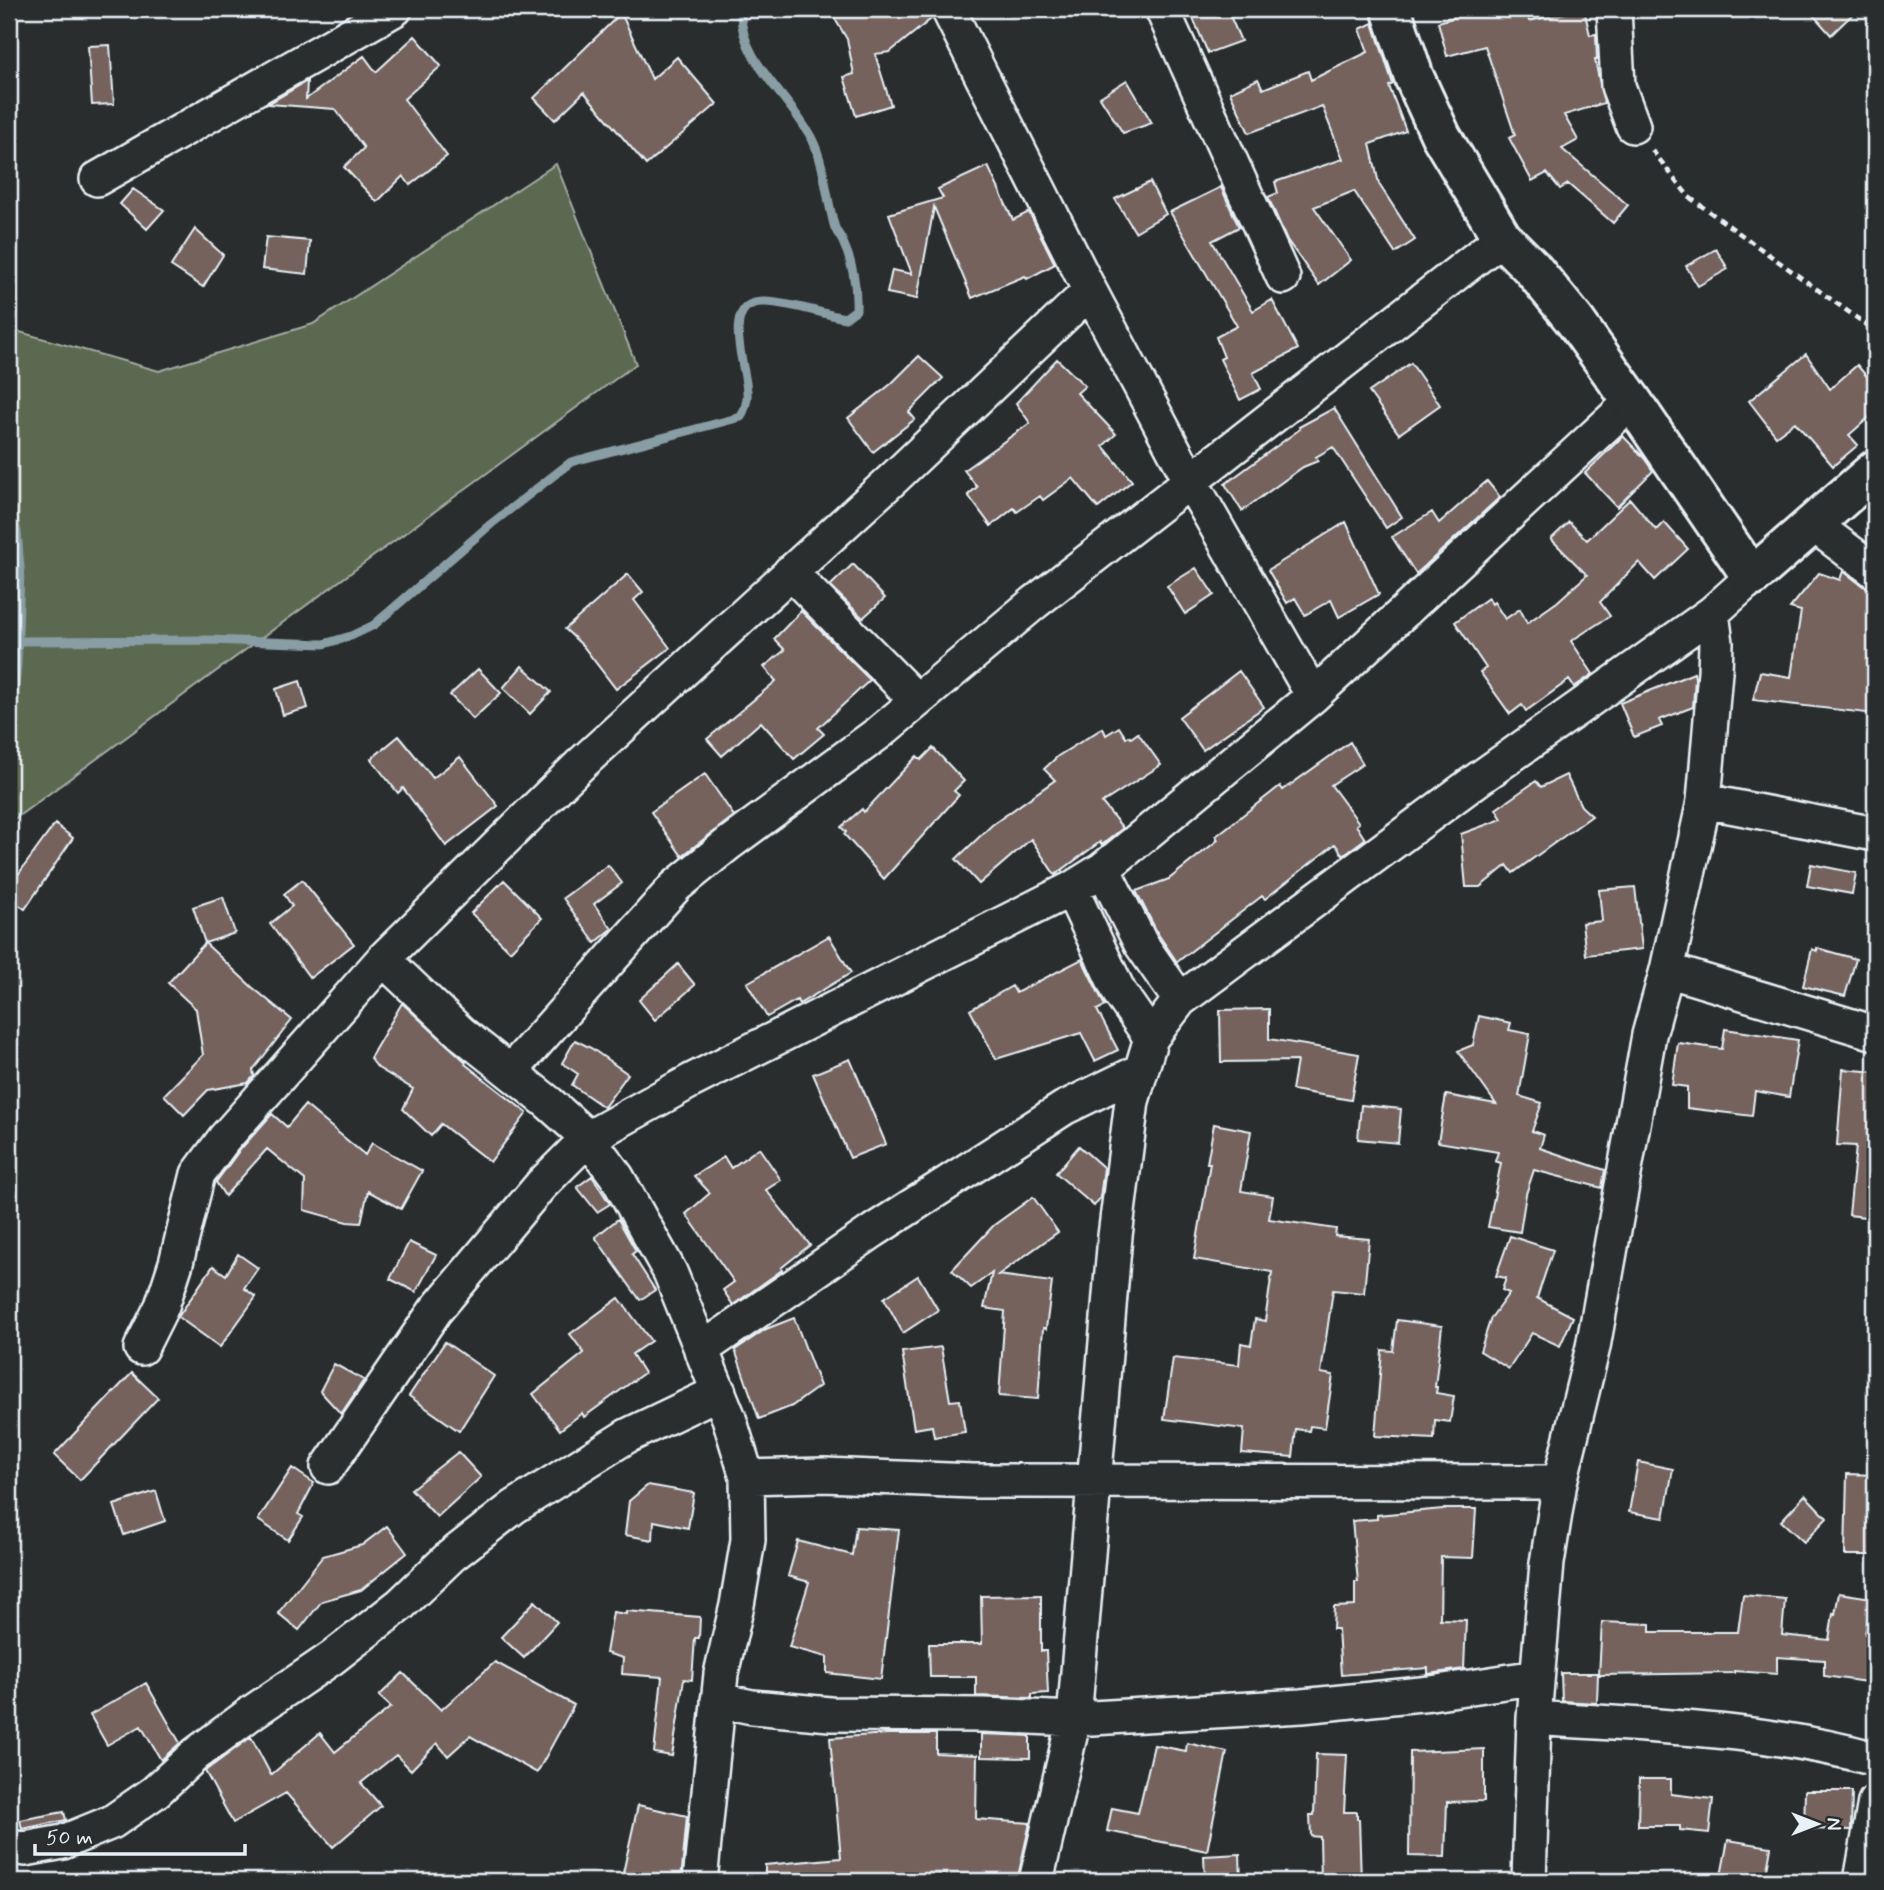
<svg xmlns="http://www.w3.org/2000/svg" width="1884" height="1890" viewBox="0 0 1884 1890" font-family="Mynerve,sans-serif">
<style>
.green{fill:#5c6951;stroke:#a2ada4;stroke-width:2}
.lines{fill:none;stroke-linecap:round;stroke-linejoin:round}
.stream{stroke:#889da4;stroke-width:9}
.building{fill:#74625d;stroke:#e8f1f8;stroke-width:2}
.minor-casing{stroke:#e8f1f8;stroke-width:38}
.tertiary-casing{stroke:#e8f1f8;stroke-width:44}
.path{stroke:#e8f1f8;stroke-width:4.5;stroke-dasharray:7 5;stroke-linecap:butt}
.minor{stroke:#2a2d2e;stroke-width:33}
.tertiary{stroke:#2a2d2e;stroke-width:38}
</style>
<rect width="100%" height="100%" fill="#2a2d2e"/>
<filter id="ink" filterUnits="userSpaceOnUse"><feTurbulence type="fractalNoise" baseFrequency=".0143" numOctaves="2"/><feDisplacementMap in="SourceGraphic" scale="14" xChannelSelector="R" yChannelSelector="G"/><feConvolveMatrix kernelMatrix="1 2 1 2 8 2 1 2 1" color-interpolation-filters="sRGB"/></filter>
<g filter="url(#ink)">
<path class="green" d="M 556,164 L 636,364 L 9,823 L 9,329 L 159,371 L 313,324 Z"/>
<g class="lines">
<path class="stream" d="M 9,500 L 17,532 L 20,568 L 17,664 L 14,697 L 9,717
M 18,641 L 209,640 L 324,644 L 351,636 L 374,625 L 491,524 L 571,462 L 741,417 C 745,409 748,401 747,392 C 746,365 719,300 765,302 C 792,303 819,313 845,318 L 856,310 C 857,286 853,264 843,242 C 841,237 837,233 835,228 C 826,199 826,167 812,139 C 790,96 738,60 741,9"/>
</g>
<path class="building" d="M 829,9 L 929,9 L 931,19 L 890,52 L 875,54 L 891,105 L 856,116 L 844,77 L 854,74 L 847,39 Z
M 1189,9 L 1227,9 L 1241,41 L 1208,53 Z
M 1483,9 L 1526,9 L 1529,21 L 1584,9 L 1590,35 L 1596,34 L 1597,60 L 1595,60 L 1604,103 L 1564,115 L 1578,140 L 1562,149 L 1628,205 L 1613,223 L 1568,184 L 1560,189 L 1547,173 L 1532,181 L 1509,138 L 1515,135 L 1485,46 L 1447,56 L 1438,22 Z
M 1808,9 L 1858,9 L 1831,35 Z
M 621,13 L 652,79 L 677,57 L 717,104 L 646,165 L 584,92 L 555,120 L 534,98 Z
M 1373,23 L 1393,84 L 1389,86 L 1406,131 L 1370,144 L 1379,184 L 1415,240 L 1395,253 L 1354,191 L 1314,207 L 1351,260 L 1319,285 L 1287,240 L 1268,197 L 1278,193 L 1275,182 L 1343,159 L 1322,106 L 1249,133 L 1230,92 L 1258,79 L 1263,89 L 1308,71 L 1311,80 L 1368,52 L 1360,29 Z
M 415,36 L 441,66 L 404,99 L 447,156 L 410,185 L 403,176 L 377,202 L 344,167 L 364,148 L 335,109 L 268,104 L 307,81 L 306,99 L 364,56 L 376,72 Z
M 110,45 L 114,104 L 92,105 L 88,46 Z
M 1127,80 L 1152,123 L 1123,133 L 1100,97 Z
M 988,166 L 1013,220 L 1029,212 L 1055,264 L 1027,279 L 1025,276 L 972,298 L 934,207 L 917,299 L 887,293 L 892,270 L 912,274 L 889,214 L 943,198 L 938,189 Z
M 1150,182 L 1166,214 L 1135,232 L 1115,199 Z
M 1221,187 L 1239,227 L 1212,241 L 1253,311 L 1272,300 L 1298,349 L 1253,373 L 1261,389 L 1240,400 L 1220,359 L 1224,357 L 1216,337 L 1237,326 L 1170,212 Z
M 133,189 L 164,210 L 147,229 L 120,204 Z
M 195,229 L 223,255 L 203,287 L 171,266 Z
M 266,237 L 310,241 L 307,274 L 262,269 Z
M 1716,249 L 1728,269 L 1698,286 L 1686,266 Z
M 1806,354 L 1830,389 L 1857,365 L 1875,386 L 1875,412 L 1849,435 L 1858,445 L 1833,466 L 1795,422 L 1776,436 L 1749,401 Z
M 919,356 L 943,378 L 909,412 L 915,419 L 873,452 L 848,418 L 891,384 Z
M 1057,359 L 1085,386 L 1077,393 L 1116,434 L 1103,446 L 1132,481 L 1098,508 L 1073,478 L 1043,500 L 1040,496 L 1017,512 L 1014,508 L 991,526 L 968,495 L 977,487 L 964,470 L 1030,423 L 1016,403 Z
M 1411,363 L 1440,405 L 1399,434 L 1369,392 Z
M 1334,408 L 1402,517 L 1386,528 L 1333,447 L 1316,457 L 1318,461 L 1303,467 L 1242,511 L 1225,484 L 1300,429 L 1299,427 Z
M 1623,436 L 1644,458 L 1653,471 L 1617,507 L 1585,473 Z
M 1487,481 L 1500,497 L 1416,574 L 1392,537 L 1432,512 L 1439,523 Z
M 1630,499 L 1656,530 L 1664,522 L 1688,549 L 1655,580 L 1639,562 L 1600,602 L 1610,616 L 1571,641 L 1593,674 L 1574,687 L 1569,680 L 1526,711 L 1522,705 L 1510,714 L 1480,672 L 1486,668 L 1455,622 L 1488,598 L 1492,604 L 1494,602 L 1505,619 L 1520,609 L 1527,623 L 1557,602 L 1587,575 L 1551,539 L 1569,522 L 1587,540 Z
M 1346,522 L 1379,594 L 1339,617 L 1331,600 L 1305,615 L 1295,598 L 1287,603 L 1268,570 Z
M 853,564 L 885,598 L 863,618 L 830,586 Z
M 1196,568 L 1214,595 L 1185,614 L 1167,586 Z
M 1843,571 L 1863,586 L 1875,590 L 1875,714 L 1753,700 L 1760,672 L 1791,677 L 1801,611 L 1790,608 L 1819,573 L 1840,580 Z
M 628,574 L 643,592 L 634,600 L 670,648 L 616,689 L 583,646 L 565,629 Z
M 801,611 L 870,680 L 818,728 L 824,734 L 794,759 L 761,722 L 722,756 L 707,739 L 776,681 L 764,667 L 785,650 L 774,639 Z
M 522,666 L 551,692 L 530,714 L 503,688 Z
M 478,669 L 501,693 L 473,719 L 450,695 Z
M 1239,671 L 1264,707 L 1203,750 L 1179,717 Z
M 1694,673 L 1695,678 L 1693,707 L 1659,720 L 1662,726 L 1634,737 L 1620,703 Z
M 300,681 L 308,708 L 283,715 L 276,689 Z
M 1119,727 L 1126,738 L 1129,736 L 1131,738 L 1138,733 L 1161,765 L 1102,803 L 1123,828 L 1102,845 L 1100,842 L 1055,875 L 1031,839 L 979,884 L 956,859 L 992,825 L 1055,780 L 1044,769 L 1058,756 L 1103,728 L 1106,735 Z
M 399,736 L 433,778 L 460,757 L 498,806 L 446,846 L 403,788 L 398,793 L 371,759 Z
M 1350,742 L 1363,764 L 1331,785 L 1359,823 L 1356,825 L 1365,839 L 1343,855 L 1335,844 L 1265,899 L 1262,896 L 1177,962 L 1158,934 L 1136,891 L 1169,879 L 1218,840 L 1216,836 L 1280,786 L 1283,790 Z
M 933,748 L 964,781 L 954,791 L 959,795 L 884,879 L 844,834 L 846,832 L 841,827 L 862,809 L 864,812 L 917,756 L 921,760 Z
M 705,774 L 734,816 L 682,856 L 651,812 Z
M 1566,775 L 1581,806 L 1592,816 L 1513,873 L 1507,865 L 1480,887 L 1466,887 L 1461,834 L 1502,819 L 1496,809 L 1536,781 L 1541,787 Z
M 55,824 L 73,838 L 25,909 L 9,898 L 9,887 Z
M 1811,864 L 1856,873 L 1852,894 L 1807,886 Z
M 608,865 L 622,883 L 594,904 L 612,929 L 595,943 L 563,898 Z
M 302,880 L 354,944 L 310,978 L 270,924 L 292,906 L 284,894 Z
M 504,880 L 542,918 L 510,951 L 471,913 Z
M 1635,887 L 1642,949 L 1586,955 L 1582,923 L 1602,921 L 1599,890 Z
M 223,897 L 235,933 L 205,943 L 193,907 Z
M 829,936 L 851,973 L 799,1004 L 797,1000 L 767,1017 L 747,983 Z
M 205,943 L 252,987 L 292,1020 L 253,1070 L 254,1076 L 248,1083 L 208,1090 L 184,1115 L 164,1095 L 203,1055 L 196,1009 L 168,983 Z
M 1817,948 L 1856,959 L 1845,996 L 1803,986 L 1812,949 L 1817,951 Z
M 1082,959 L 1105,1006 L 1097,1010 L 1118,1050 L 1095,1061 L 1081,1033 L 996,1059 L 970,1010 L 1012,986 L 1016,993 Z
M 678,964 L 695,985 L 655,1020 L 639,1000 Z
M 402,1003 L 466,1062 L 465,1064 L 527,1113 L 490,1162 L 441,1124 L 431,1136 L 403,1109 L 413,1089 L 378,1068 L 370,1058 Z
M 1269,1009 L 1269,1039 L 1359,1054 L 1351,1100 L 1292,1090 L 1297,1061 L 1221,1062 L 1220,1010 Z
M 1479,1016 L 1511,1023 L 1509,1030 L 1530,1034 L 1519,1096 L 1542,1103 L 1532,1131 L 1544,1135 L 1540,1148 L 1605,1170 L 1602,1188 L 1534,1170 L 1526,1194 L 1520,1232 L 1488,1227 L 1501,1163 L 1495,1161 L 1498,1152 L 1438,1142 L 1446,1095 L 1496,1104 L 1458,1051 L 1473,1045 Z
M 1725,1029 L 1798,1040 L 1789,1097 L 1755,1091 L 1752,1116 L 1687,1108 L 1687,1087 L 1672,1085 L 1678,1043 L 1722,1049 Z
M 575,1040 L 591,1048 L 628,1074 L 604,1107 L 572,1085 L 578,1074 L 562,1063 Z
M 850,1059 L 886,1144 L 850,1158 L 813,1074 Z
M 1843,1069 L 1875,1072 L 1874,1218 L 1849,1215 L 1856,1146 L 1837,1145 Z
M 305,1105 L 365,1155 L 372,1143 L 422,1171 L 401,1209 L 368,1191 L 361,1223 L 347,1222 L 304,1210 L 305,1180 L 267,1149 L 225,1196 L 216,1182 L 239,1151 L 272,1114 L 287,1127 Z
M 1361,1105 L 1401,1109 L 1398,1143 L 1358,1139 Z
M 1214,1124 L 1251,1131 L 1241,1191 L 1273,1196 L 1269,1219 L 1336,1229 L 1335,1236 L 1369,1239 L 1364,1293 L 1333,1290 L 1321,1373 L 1333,1375 L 1325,1428 L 1310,1426 L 1309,1431 L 1296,1429 L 1293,1457 L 1242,1453 L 1244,1429 L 1164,1419 L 1173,1358 L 1239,1365 L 1241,1343 L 1251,1345 L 1255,1319 L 1265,1321 L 1272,1272 L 1194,1259 L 1210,1163 L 1207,1163 Z
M 1079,1146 L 1104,1168 L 1100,1198 L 1094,1206 L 1056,1173 Z
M 759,1148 L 781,1180 L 766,1190 L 810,1245 L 781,1268 L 782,1270 L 733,1305 L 723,1290 L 734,1282 L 686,1214 L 710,1193 L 694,1176 L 724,1157 L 731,1168 Z
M 592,1176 L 610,1204 L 597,1212 L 577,1187 Z
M 1033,1197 L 1058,1232 L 998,1275 L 1052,1282 L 1046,1329 L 1043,1328 L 1038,1399 L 999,1396 L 1005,1311 L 984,1308 L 992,1273 L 971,1288 L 952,1270 L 994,1225 Z
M 618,1219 L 636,1251 L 632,1254 L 655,1290 L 640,1300 L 595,1237 Z
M 1510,1236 L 1553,1250 L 1537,1298 L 1573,1317 L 1560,1346 L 1532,1333 L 1509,1369 L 1480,1351 L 1491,1318 L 1509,1293 L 1502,1290 L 1506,1278 L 1496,1276 Z
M 409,1242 L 436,1255 L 416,1292 L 390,1279 Z
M 238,1254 L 258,1268 L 244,1288 L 256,1297 L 220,1347 L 178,1317 L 213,1266 L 226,1275 Z
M 918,1276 L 938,1310 L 903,1333 L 884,1298 Z
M 619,1298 L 651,1341 L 632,1354 L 644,1373 L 584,1417 L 582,1413 L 560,1430 L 533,1394 L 584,1353 L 570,1334 Z
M 794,1318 L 820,1386 L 792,1406 L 759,1419 L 735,1350 L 766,1329 Z
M 1397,1320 L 1442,1326 L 1435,1387 L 1437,1387 L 1436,1393 L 1454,1396 L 1450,1422 L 1435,1420 L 1434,1439 L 1375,1436 L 1382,1350 L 1393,1351 Z
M 445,1342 L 494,1376 L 459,1431 L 409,1396 Z
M 941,1347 L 950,1401 L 960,1400 L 965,1432 L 934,1437 L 932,1426 L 914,1429 L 902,1352 Z
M 334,1364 L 364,1380 L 341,1414 L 320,1391 Z
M 132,1373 L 158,1398 L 80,1480 L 54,1455 Z
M 458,1452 L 481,1477 L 437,1517 L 411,1489 Z
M 1638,1462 L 1673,1469 L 1664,1518 L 1629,1512 Z
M 292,1468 L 314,1483 L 298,1514 L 303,1517 L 288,1540 L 258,1520 Z
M 1847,1474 L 1875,1475 L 1875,1555 L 1845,1555 Z
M 648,1485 L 694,1493 L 688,1528 L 654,1521 L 653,1540 L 625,1535 L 629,1501 Z
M 156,1491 L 165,1521 L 124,1535 L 114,1505 Z
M 1805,1495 L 1827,1518 L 1804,1542 L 1781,1521 Z
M 1443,1509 L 1476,1509 L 1473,1558 L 1441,1557 L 1440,1619 L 1466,1620 L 1464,1669 L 1428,1674 L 1428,1668 L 1341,1675 L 1338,1629 L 1333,1629 L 1334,1607 L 1355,1606 L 1355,1582 L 1358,1582 L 1352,1521 L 1377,1519 L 1377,1515 Z
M 387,1526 L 407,1553 L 361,1590 L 322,1601 L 299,1630 L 278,1613 L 323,1556 L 362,1545 Z
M 856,1527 L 899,1530 L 881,1679 L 827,1673 L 827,1657 L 789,1647 L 809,1582 L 788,1576 L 798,1541 L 852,1555 Z
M 1839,1593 L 1872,1598 L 1865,1634 L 1875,1635 L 1874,1683 L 1824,1676 L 1824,1660 L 1777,1657 L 1777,1674 L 1734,1671 L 1734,1673 L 1599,1675 L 1602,1622 L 1650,1624 L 1650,1632 L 1738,1632 L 1743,1595 L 1785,1599 L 1782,1635 L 1829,1640 L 1833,1613 L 1835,1614 Z
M 1041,1595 L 1041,1651 L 1046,1651 L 1048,1693 L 1032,1694 L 1032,1698 L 976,1696 L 976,1677 L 930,1677 L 929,1644 L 982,1644 L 981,1596 Z
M 535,1601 L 557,1622 L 524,1658 L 501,1637 Z
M 626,1611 L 700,1617 L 699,1638 L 695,1638 L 692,1680 L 684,1679 L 672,1756 L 654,1753 L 662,1677 L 622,1674 L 623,1658 L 606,1653 L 613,1612 L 626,1614 Z
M 495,1662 L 574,1705 L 537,1773 L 470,1736 L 448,1756 L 437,1743 L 411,1770 L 396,1755 L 361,1783 L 381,1806 L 333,1847 L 286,1793 L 233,1823 L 205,1771 L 251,1737 L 271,1775 L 320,1733 L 335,1752 L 391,1707 L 379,1696 L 403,1673 L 441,1710 Z
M 1561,1673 L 1598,1673 L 1597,1703 L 1562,1701 Z
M 146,1683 L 180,1743 L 161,1760 L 141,1726 L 107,1745 L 90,1715 Z
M 888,1734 L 936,1734 L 936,1753 L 977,1755 L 976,1819 L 1030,1823 L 1017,1881 L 964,1881 L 946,1879 L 947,1874 L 843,1881 L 765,1881 L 765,1865 L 841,1858 L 830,1738 Z
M 981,1734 L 1030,1736 L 1030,1758 L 981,1757 Z
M 1187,1743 L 1227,1752 L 1207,1851 L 1107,1831 L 1112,1808 L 1138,1813 L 1154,1745 L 1186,1751 Z
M 1484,1749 L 1484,1801 L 1447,1802 L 1445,1857 L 1409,1856 L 1410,1752 Z
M 1316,1754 L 1347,1755 L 1344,1812 L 1357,1812 L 1357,1819 L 1359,1819 L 1361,1881 L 1321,1881 L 1320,1837 L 1311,1836 L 1310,1815 L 1314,1815 Z
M 1639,1779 L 1671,1779 L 1671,1794 L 1713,1799 L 1709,1833 L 1680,1830 L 1680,1826 L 1638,1826 Z
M 1805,1791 L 1852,1791 L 1851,1830 L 1804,1829 Z
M 638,1805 L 687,1816 L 681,1881 L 662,1881 L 623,1873 Z
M 64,1812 L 66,1820 L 22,1829 L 20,1820 Z
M 1728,1840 L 1771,1847 L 1765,1881 L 1720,1881 Z
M 1240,1854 L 1241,1881 L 1205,1881 L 1204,1856 Z"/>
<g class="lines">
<defs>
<path id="minor" d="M 948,9 L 1090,291 L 1191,482 L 1313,696 L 1632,401
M 1162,9 L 1283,277
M 1614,9 L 1618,86 L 1633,126
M 97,179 L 395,9
M 1814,525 L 1875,571
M 790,572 L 917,701
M 1704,801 L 1875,834
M 1103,869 L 1141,944 L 1180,1000
M 1071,889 L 1119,992 L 1151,1038
M 383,959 L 461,1033 L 549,1103 L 588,1138 L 617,1177 L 670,1272 L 729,1418 L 747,1477 L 748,1540 L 737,1605 L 721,1674 L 700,1881
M 1667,970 L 1875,1033
M 510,1072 L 676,886 L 728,844 L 880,732 L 1034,603 L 1502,238
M 141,1348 L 162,1306 L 176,1263 L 198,1174 L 224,1139 L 383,959 L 580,765 L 895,477 L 1090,291
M 701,1350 L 873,1231 L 1064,1108 L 1140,1071
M 328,1467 L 435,1311 L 541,1185 L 588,1138 L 691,1081 L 1071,889 L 1103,869 L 1313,696
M 747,1477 L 824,1475 L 973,1481 L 1560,1482
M 718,1700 L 752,1707 L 830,1714 L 984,1715 L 1074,1719 L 1302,1706 L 1431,1693 L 1537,1677
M 1534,1718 C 1648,1726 1764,1728 1875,1759
M 9,1847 L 25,1849 L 63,1842 L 112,1822 L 155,1792 L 196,1754 L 254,1711 L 332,1658 L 401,1604 L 451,1556 L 514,1507 L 627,1436 L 719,1392
M 1036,1881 L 1074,1719 L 1115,1236 L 1132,1101 L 1151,1038 L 1180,1000 L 1477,780 L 1712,613 L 1752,577
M 1529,1881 L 1534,1718 L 1547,1563 L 1560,1482 L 1593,1347 L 1649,1035 L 1667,970 L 1704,801 L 1715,672 L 1716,643 L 1712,613
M 1861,1881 L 1875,1802"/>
<path id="tertiary" d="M 1391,9 L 1414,77 L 1441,136 L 1502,238 L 1532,268 L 1575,321 L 1632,401 L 1752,577 L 1875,470"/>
</defs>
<use href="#minor" class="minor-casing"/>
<use href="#tertiary" class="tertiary-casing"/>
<path class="path" d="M 1652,150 L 1689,197 L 1875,331"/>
<use href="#minor" class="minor"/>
<use href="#tertiary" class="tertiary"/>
</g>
</g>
<rect width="1884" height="1890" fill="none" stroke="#2a2d2e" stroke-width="35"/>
<rect x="18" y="18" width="1849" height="1855" fill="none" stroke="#e8f1f8" stroke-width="2.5" filter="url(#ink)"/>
<g transform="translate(1817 1824) rotate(90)" stroke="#2a2d2e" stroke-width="5" paint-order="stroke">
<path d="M0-5L12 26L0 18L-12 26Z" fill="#e8f1f8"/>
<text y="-10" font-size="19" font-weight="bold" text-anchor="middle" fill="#e8f1f8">N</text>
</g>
<path d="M35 1844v10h210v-10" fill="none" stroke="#e8f1f8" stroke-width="3.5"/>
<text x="46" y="1844" font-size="21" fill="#e8f1f8" stroke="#2a2d2e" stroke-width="5" paint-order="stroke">50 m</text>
</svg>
